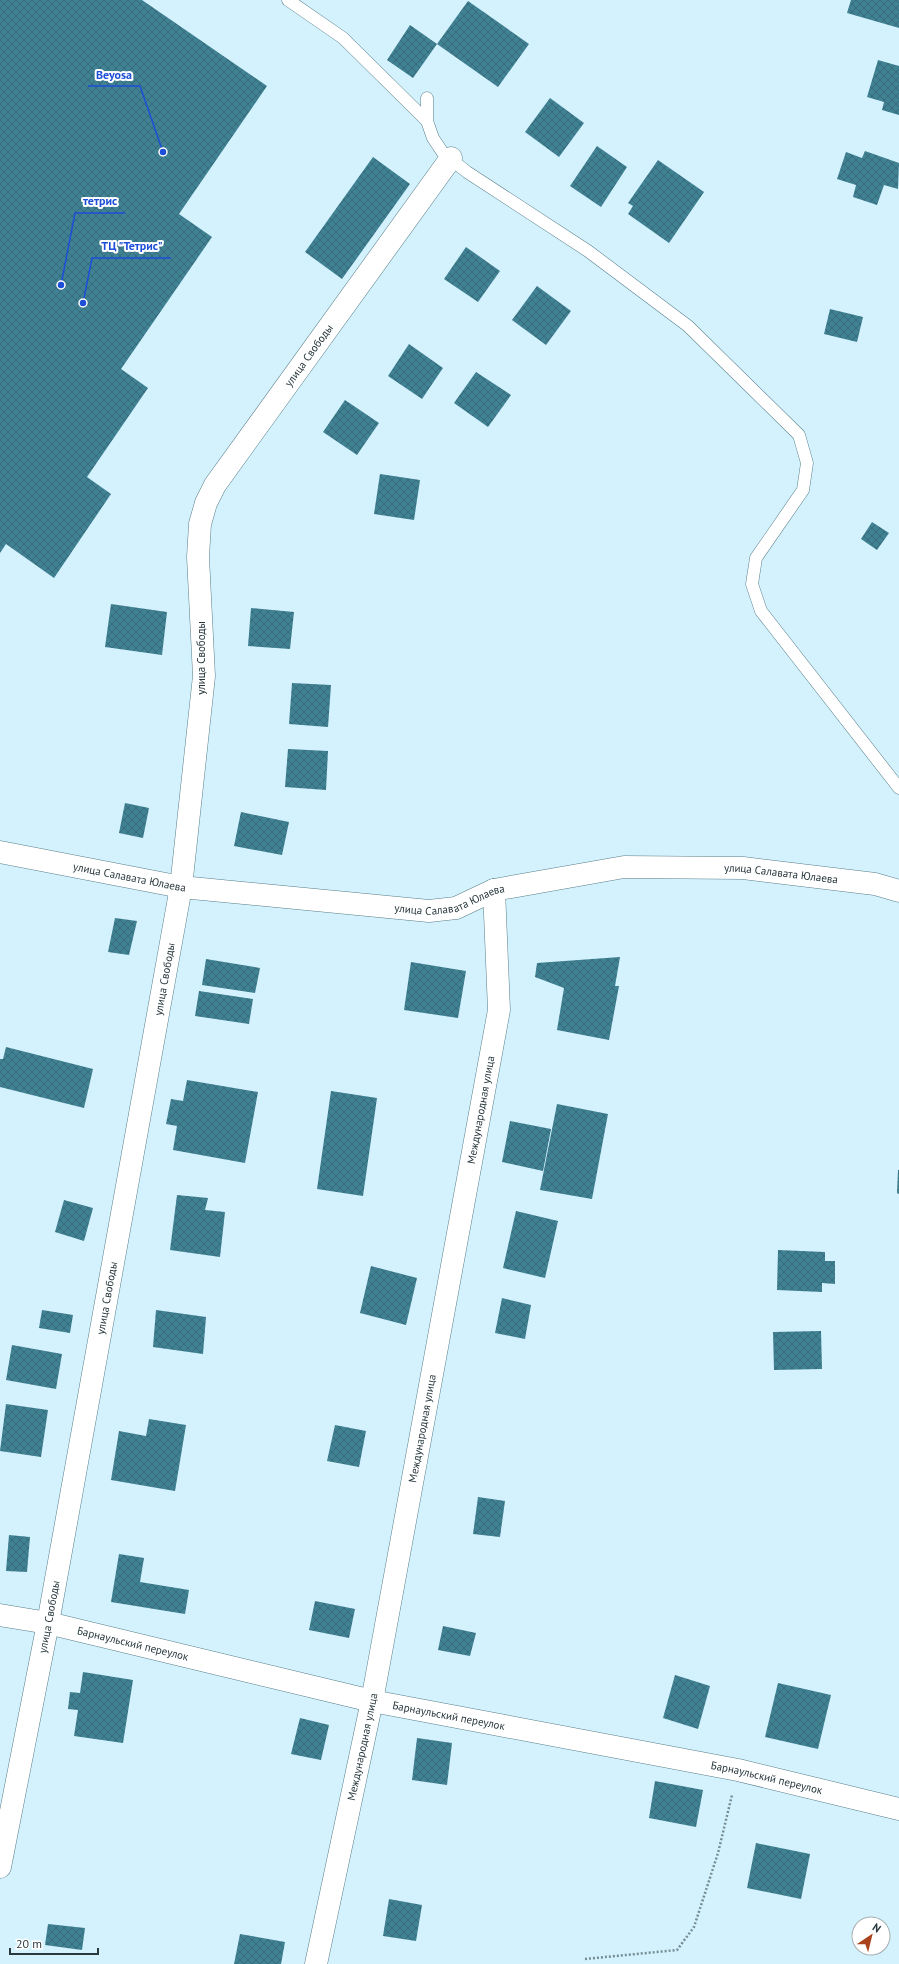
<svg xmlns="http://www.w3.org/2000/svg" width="899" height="1964" viewBox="0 0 899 1964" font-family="'PT Sans',sans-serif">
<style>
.building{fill:url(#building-cross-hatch)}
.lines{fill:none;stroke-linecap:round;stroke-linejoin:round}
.service-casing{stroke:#597e89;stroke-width:13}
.minor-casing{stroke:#597e89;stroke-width:23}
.path{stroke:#768d94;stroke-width:2.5;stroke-dasharray:2 2;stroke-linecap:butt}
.service{stroke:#fff;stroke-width:12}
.minor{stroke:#fff;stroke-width:22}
.labels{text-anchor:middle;stroke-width:4;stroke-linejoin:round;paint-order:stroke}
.street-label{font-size:11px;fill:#28383d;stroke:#fff}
.leader{fill:none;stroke:#1d4ed8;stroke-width:1.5}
.callout-dot{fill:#1d4ed8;stroke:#fff;stroke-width:1.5}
.callout-label{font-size:12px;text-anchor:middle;font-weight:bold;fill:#1d4ed8;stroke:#fff;stroke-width:4;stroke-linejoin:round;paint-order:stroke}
</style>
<defs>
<pattern id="building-cross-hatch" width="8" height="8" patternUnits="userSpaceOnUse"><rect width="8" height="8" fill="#408194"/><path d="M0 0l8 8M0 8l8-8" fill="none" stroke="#366b7a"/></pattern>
</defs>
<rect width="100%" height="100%" fill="#d3f2fd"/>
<path class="building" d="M 0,0 L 142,0 L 267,86 L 179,214 L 212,237 L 121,369 L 148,388 L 87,477 L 111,494 L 54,578 L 6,544 L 0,553 Z
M 851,0 L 899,0 L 899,28 L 847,13 Z
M 468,1 L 529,44 L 498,87 L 437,44 Z
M 410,25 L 437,44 L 413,78 L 387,60 Z
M 878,60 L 899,66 L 899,115 L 882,110 L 884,102 L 867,97 Z
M 550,98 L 584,123 L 559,157 L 525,132 Z
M 597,146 L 627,167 L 601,207 L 570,186 Z
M 865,151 L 899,163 L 898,189 L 884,185 L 877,205 L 853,197 L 856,185 L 837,179 L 846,152 L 862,158 Z
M 373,157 L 410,184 L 342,279 L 305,252 Z
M 658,160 L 704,192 L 669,243 L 628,214 L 633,206 L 628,203 Z
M 466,247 L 500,271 L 478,302 L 444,279 Z
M 537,286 L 571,311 L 546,345 L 512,320 Z
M 830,309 L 863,317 L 857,342 L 824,334 Z
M 409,344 L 443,368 L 422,399 L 388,376 Z
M 476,372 L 511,395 L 488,427 L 454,403 Z
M 345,400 L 379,423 L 357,455 L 323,432 Z
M 380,474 L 420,480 L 414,520 L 374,514 Z
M 872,522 L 889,533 L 877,550 L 861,539 Z
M 111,604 L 167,612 L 162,655 L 105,647 Z
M 251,608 L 294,612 L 290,649 L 248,646 Z
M 292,683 L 331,685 L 328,727 L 289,724 Z
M 288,749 L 328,751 L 326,790 L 285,787 Z
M 125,803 L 149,808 L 143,838 L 119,833 Z
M 241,812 L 289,822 L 282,855 L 234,846 Z
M 115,918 L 137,921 L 129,955 L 108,952 Z
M 620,957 L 615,986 L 619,986 L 609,1040 L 557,1030 L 564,988 L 535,977 L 537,963 Z
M 206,959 L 260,968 L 255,993 L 202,985 Z
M 411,962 L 466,971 L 458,1018 L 404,1010 Z
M 199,991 L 253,999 L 249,1024 L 195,1016 Z
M 6,1047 L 93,1069 L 84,1108 L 0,1087 L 0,1059 L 3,1059 Z
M 187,1080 L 258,1092 L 245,1163 L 173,1150 L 177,1126 L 166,1124 L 171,1099 L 183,1101 Z
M 331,1091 L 377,1098 L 363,1196 L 317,1189 Z
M 557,1104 L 608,1114 L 592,1199 L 540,1190 Z
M 510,1121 L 551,1129 L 543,1171 L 502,1162 Z
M 898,1170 L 899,1170 L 899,1194 L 897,1193 Z
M 177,1195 L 208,1198 L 205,1210 L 225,1212 L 220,1257 L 170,1250 Z
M 64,1200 L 93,1208 L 84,1241 L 55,1232 Z
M 516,1211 L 558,1221 L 545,1278 L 503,1268 Z
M 778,1250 L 825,1252 L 825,1261 L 835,1261 L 835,1284 L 822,1283 L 822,1292 L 777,1290 Z
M 371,1266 L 417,1278 L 406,1325 L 360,1313 Z
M 502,1298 L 531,1305 L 525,1339 L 495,1333 Z
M 42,1310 L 73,1315 L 70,1333 L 39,1328 Z
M 156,1310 L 206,1317 L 203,1354 L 153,1347 Z
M 821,1331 L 822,1369 L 774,1370 L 773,1332 Z
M 12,1345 L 62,1354 L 56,1389 L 6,1380 Z
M 6,1404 L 48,1410 L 41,1457 L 0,1451 Z
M 149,1419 L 186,1425 L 175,1491 L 111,1480 L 119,1431 L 146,1436 Z
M 335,1425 L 366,1431 L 359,1467 L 327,1461 Z
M 478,1497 L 505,1501 L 500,1537 L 473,1534 Z
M 9,1535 L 30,1537 L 27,1572 L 6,1571 Z
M 119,1554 L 144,1558 L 140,1582 L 189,1590 L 185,1614 L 111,1602 Z
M 315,1601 L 355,1609 L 349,1638 L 309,1630 Z
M 443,1626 L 476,1633 L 470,1656 L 438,1650 Z
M 83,1672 L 133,1680 L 123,1743 L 74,1736 L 78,1710 L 68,1709 L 70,1692 L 80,1693 Z
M 675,1675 L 710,1686 L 698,1729 L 663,1718 Z
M 778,1683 L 831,1695 L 818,1749 L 765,1737 Z
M 300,1718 L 329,1725 L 321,1760 L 291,1754 Z
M 417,1738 L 452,1743 L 447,1785 L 412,1780 Z
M 655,1781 L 703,1790 L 696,1827 L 649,1818 Z
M 756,1843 L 810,1854 L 801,1899 L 747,1888 Z
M 389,1899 L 422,1905 L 416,1941 L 383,1936 Z
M 48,1924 L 85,1928 L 82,1950 L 45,1945 Z
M 240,1934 L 285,1942 L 281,1964 L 234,1964 Z"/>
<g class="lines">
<defs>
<path id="service" d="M 288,0 L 343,38 L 427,121
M 427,98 L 427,121 L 433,138 L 443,153 L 467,172 L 588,251 L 688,326 L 799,435 L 807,463 L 803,490 L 756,558 L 752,584 L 761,611 L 899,788"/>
<g id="minor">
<path id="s1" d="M 0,852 L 181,887 L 429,911 L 456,908 L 494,890 L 624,867 L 743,868 L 875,884 L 899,891"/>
<path id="s2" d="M 0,1615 L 48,1623 L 372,1701 L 738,1770 L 899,1809"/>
<path id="s3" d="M 0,1867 L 48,1623 L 181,887 L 204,676 L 198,557 L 200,524 L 206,503 L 215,485 L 451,158"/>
<path id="s4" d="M 316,1964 L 372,1701 L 499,1010 L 494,890"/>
</g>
</defs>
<use href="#service" class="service-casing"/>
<use href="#minor" class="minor-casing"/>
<path class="path" d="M 585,1959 L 677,1950 L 694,1927 L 718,1853 L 732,1795"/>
<use href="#service" class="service"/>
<use href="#minor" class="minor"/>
</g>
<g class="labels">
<g class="street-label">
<text dy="4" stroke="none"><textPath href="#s3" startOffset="1563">улица Свободы</textPath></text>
<text transform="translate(201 658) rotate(-90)" y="4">улица Свободы</text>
<text dy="4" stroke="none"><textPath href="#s1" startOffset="792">улица Салавата Юлаева</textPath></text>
<text dy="4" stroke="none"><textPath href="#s1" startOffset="132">улица Салавата Юлаева</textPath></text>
<text dy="4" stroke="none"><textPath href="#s1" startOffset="456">улица Салавата Юлаева</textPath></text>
<text dy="4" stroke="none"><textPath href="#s3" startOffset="903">улица Свободы</textPath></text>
<text dy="4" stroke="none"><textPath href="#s4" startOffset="870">Международная улица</textPath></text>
<text dy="4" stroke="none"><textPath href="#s3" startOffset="579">улица Свободы</textPath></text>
<text dy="4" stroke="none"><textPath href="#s4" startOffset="546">Международная улица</textPath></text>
<text dy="4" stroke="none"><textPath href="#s3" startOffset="255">улица Свободы</textPath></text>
<text dy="4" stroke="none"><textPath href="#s2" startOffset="136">Барнаульский переулок</textPath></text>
<text dy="4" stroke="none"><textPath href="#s2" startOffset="460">Барнаульский переулок</textPath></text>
<text dy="4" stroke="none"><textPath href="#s4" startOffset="222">Международная улица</textPath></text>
<text dy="4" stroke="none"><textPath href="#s2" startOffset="784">Барнаульский переулок</textPath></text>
</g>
</g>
<path class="leader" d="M163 152L140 86H88M61 285L75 213H125M83 303L92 258H171"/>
<g class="callout-dot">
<circle cx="163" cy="152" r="4"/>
<circle cx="61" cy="285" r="4"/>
<circle cx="83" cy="303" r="4"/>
</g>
<g class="callout-label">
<text x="114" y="79">Beyosa</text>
<text x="100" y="205">тетрис</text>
<text x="132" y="250">ТЦ "Тетрис"</text>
</g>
<g transform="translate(871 1936) rotate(35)"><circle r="19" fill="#ffffff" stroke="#a9afb1"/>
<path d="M0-3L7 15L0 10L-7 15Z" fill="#aa431c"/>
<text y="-6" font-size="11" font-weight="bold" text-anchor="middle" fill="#28383d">N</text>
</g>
<path d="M10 1948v6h88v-6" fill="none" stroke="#28383d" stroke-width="2"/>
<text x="16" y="1948" font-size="12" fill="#28383d" stroke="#ffffff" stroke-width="3" paint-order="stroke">20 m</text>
</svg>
